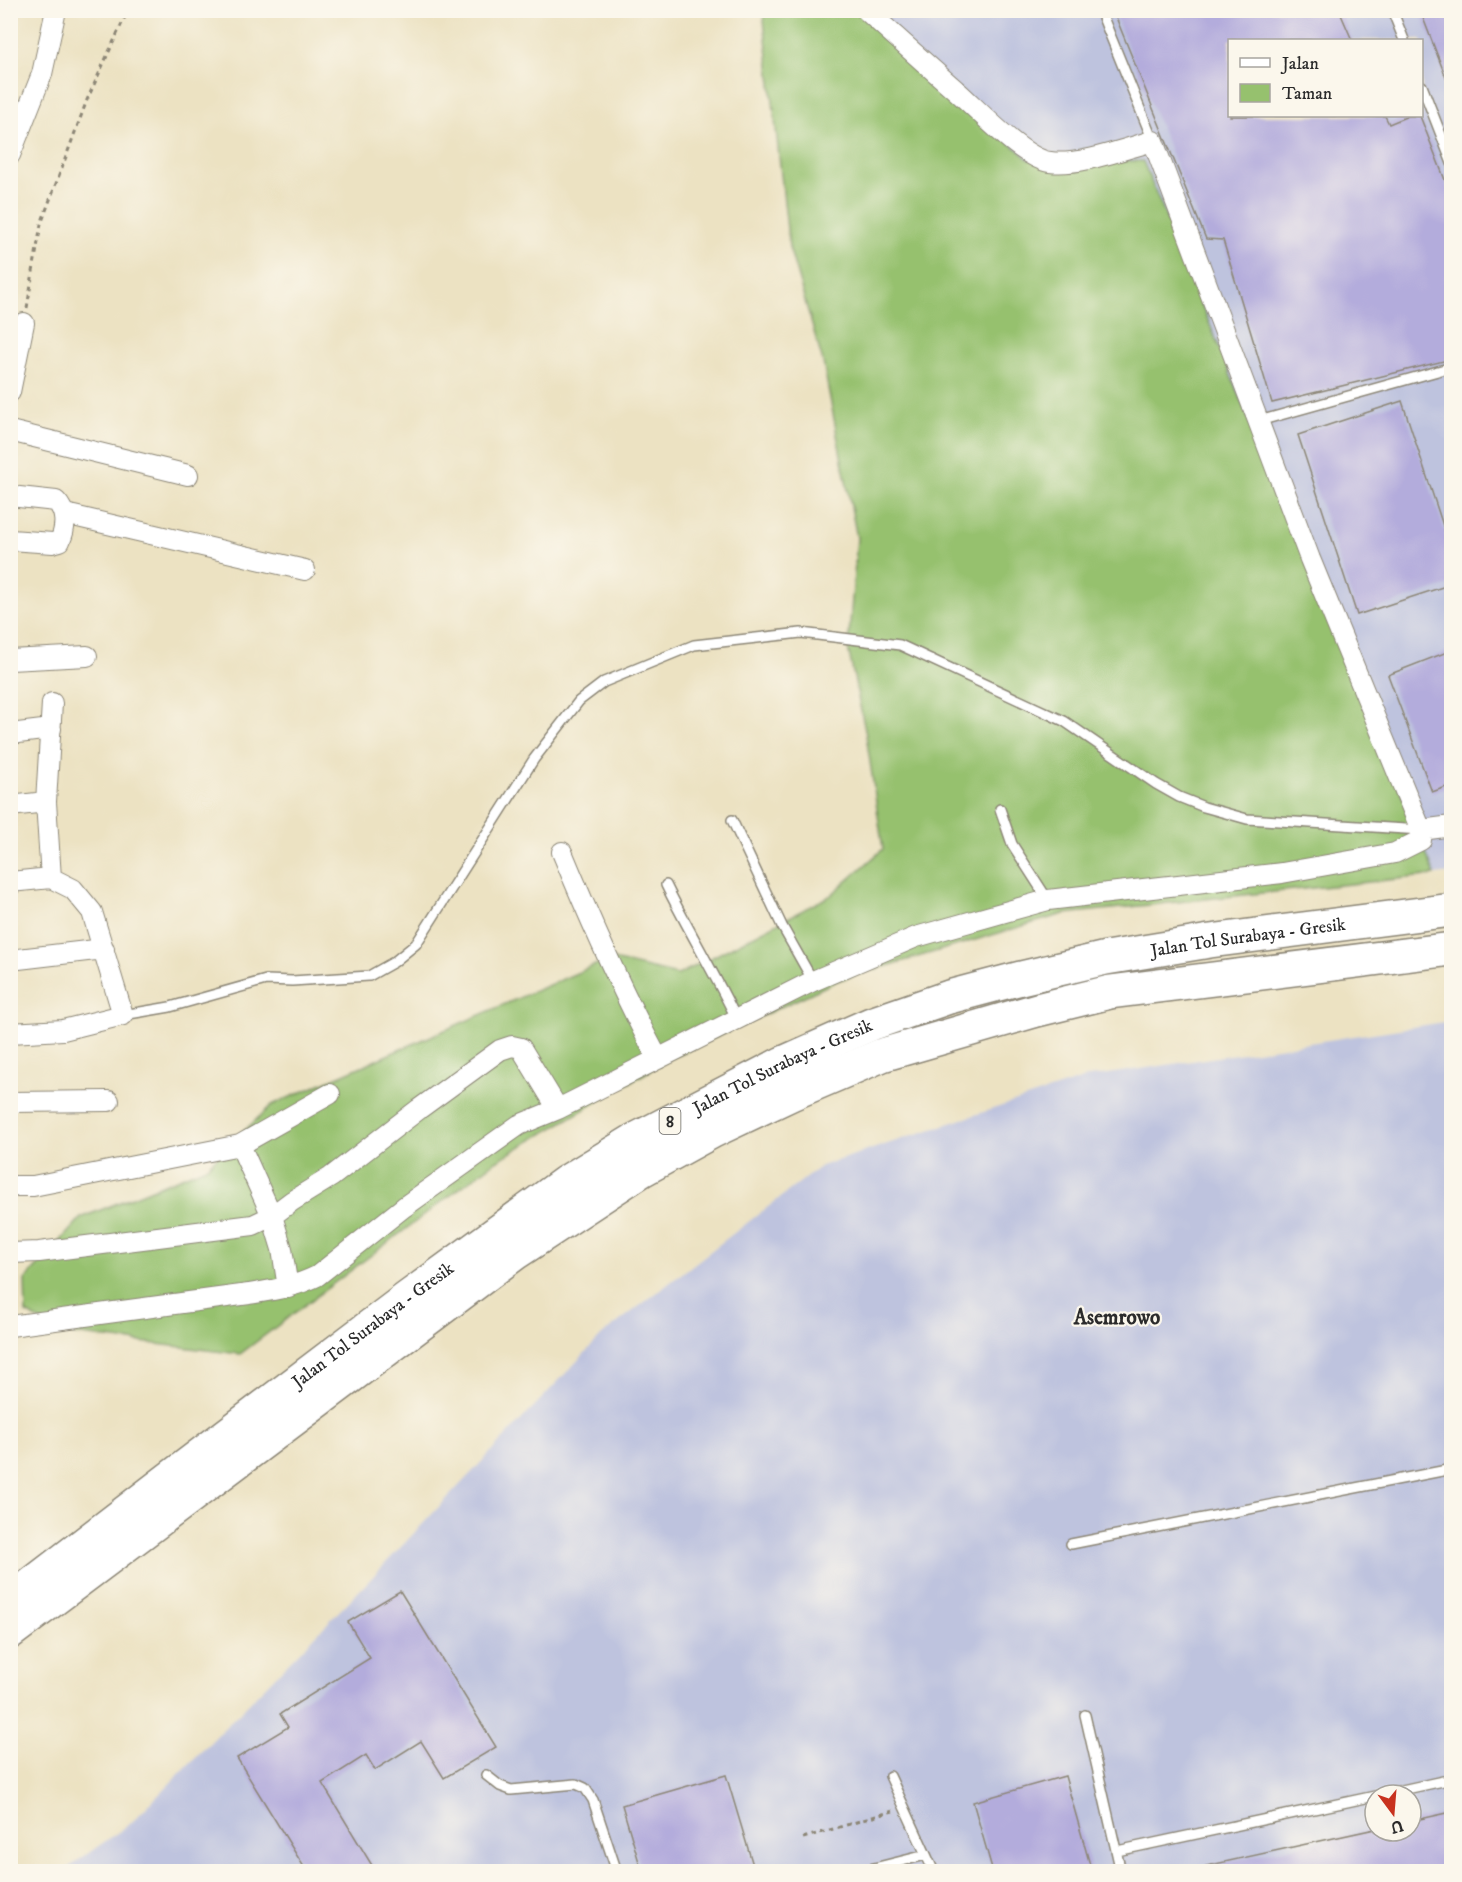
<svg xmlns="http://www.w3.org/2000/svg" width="1462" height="1882" viewBox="0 0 1462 1882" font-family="'IM FELL DW Pica',serif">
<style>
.industrial{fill:#bec3de;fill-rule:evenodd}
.green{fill:#96c16e;stroke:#60764c;stroke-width:1.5}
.building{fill:#b3acdc}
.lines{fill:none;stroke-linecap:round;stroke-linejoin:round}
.lane-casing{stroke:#8c8676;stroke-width:12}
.street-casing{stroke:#8c8676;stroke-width:22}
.highway-casing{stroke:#8c8676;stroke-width:36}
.path{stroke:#8c8676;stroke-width:3;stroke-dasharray:4.5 4.5;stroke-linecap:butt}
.lane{stroke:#fff;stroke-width:9}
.street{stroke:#fff;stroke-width:20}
.highway{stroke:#fff;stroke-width:33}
.labels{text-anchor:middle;stroke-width:4.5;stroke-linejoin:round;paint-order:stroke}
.shield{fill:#fbf7ec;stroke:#696865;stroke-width:1.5}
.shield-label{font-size:16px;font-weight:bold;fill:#2b2b2b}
.street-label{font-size:18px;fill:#2b2b2b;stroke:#fbf7ec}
.quarter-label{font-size:21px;font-weight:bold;fill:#2b2b2b;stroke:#fbf7ec}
</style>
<rect width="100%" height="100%" fill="#fbf7ec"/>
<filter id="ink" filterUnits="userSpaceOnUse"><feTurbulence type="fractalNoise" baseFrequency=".0167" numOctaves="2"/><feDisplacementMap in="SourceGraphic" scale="12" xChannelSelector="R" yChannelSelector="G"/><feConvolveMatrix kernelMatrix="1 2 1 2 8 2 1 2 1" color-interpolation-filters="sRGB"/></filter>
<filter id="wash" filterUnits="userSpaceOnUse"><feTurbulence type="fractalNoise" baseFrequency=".008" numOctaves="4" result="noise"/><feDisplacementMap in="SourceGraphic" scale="24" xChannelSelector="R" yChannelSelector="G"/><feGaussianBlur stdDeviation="1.35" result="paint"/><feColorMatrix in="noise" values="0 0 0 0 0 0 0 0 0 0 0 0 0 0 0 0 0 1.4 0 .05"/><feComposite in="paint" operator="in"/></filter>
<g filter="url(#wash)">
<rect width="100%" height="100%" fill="#ece2c2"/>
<path class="industrial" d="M 868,11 L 1451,11 L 1451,873 L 1435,875 L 1143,161 L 1028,159 ZM 1230,40 L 1422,40 L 1422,116 L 1230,116 Z
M 1451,1021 L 1451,1871 L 62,1872 L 131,1823 L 364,1586 L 602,1335 L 821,1166 L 1089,1077 ZM 1375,1795 L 1411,1795 L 1411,1831 L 1375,1831 Z"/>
<path class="green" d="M 763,11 L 868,11 L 1028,159 L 1143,161 L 1435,875 L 1064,914 L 839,980 L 673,1057 L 496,1161 L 240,1354 L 64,1333 L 26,1313 L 25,1280 L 81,1218 L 206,1167 L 272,1105 L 609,959 L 678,975 L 830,896 L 883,849 L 866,735 L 848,648 L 857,538 L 823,362 L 789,247 Z"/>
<g id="blocks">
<path class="building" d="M 1113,10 L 1339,10 L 1352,40 L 1230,40 L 1230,116 L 1385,116 L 1389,124 L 1408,116 L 1420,116 L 1452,198 L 1452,359 L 1272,403 L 1223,240 L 1206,239 Z
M 1420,10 L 1452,10 L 1452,87 L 1450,88 Z
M 1402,401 L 1452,553 L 1452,584 L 1357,615 L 1298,435 Z
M 1452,650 L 1452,785 L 1432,792 L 1388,675 Z
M 400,1591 L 496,1747 L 444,1778 L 421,1741 L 375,1770 L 366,1755 L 322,1783 L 376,1872 L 307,1872 L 237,1758 L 288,1727 L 280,1714 L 370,1658 L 348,1622 Z
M 726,1775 L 755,1872 L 642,1872 L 622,1805 Z
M 1065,1776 L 1092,1872 L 993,1872 L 973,1802 Z
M 1452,1812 L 1452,1872 L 1207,1872 L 1206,1866 L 1375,1829 L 1375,1831 L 1411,1831 L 1411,1821 Z"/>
</g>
</g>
<g filter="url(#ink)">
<use href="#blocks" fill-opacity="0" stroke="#8c8676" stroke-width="1.5"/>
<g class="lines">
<defs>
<path id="lane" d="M 1100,10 L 1153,141
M 1392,10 L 1404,40
M 1422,86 L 1452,163
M 1259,421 L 1452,367
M 1000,809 L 1012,844 L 1048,900
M 732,820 L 782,926 L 813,981
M 666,885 C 688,930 715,974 737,1020
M 123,1015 L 170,1007 L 266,980 L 292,981 L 369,976 L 394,962 L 416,944 L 534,759 L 579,701 L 604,682 L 694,645 L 801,633 L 900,645 L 1064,721 L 1156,784 L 1179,797 L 1204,807 L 1247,819 L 1421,830
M 1071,1544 L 1452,1469
M 1085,1715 L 1121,1872
M 486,1775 L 500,1786 L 511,1790 L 576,1784 L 585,1788 L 593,1800 L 617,1872
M 890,1776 L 934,1872
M 1379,1795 L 1452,1779
M 1117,1851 L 1375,1796
M 866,1870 L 926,1855"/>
<path id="street" d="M 10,155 L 42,74 L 56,10
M 10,392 L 24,323
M 10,431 L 188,475
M 10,496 L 56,501 C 67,512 66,528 60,541 L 53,543 L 10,540
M 65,514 L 305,570
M 10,660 L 87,656
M 10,734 L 51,729
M 10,806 L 46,802
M 1421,830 L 1452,826
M 562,852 C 591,922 622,992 658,1059
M 10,882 L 51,878
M 10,960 L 104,949
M 10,1033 L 63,1030 L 123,1015 L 92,912 L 73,889 L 51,878 L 46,802 L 52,703
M 10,1102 L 109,1101
M 240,1145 L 272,1216 L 282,1249 L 288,1288
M 10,1186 L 33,1186 L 240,1145 L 330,1094
M 10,1253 L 39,1252 L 253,1225 L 272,1216 L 292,1201 L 331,1177 L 419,1109 L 500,1050 L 512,1046 L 521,1048 L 558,1109
M 10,1326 L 249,1294 C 273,1290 295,1287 317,1276 L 404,1207 L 519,1125 L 558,1109 L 813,981 L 916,937 L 1048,900 L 1282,873 L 1395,853 L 1421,840 L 1421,830 L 1310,559 L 1153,141 C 1123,149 1080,166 1050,162 C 1024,159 979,111 959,93 C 928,66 897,38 866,10"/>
<g id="highway">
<path id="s1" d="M 10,1601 L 170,1478 L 406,1299 L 566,1182 L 633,1141 L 783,1063 L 871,1024 L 949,997 L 1021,978 L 1106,958 L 1210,941 L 1452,910"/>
<path d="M 10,1632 L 514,1254 L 642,1170 L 713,1131 L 791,1094 L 882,1055 L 1037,1010 L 1110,992 L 1452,949"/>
</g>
</defs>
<use href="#lane" class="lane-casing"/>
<use href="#street" class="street-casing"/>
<use href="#highway" class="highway-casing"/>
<path class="path" d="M 27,308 L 41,224 L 87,100 L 128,10
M 803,1838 L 893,1811"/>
<use href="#lane" class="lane"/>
<use href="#street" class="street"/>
<use href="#highway" class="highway"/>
</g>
</g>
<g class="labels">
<rect class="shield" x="659.5" y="1108" width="21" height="26" rx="4.5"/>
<g class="shield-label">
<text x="670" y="1127">8</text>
</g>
<g class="street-label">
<text dy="6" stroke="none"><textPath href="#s1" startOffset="1428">Jalan Tol Surabaya - Gresik</textPath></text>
<text dy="6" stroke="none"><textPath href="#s1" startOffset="942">Jalan Tol Surabaya - Gresik</textPath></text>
<text dy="6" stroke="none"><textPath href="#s1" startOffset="456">Jalan Tol Surabaya - Gresik</textPath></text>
</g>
<g class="quarter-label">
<text x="1117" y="1324">Asemrowo</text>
</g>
</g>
<rect width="1462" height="1882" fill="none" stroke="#fbf7ec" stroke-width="36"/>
<rect x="1228" y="39" width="195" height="78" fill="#fbf7ec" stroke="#a8a59f" stroke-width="1.5"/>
<rect x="1240" y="58" width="30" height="9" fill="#ffffff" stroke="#a8a59f" stroke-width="1.5"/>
<text x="1282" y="69" font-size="18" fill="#2b2b2b">Jalan</text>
<rect x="1240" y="84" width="30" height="18" fill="#96c16e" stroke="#a8a59f" stroke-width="1.5"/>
<text x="1282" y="99" font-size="18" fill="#2b2b2b">Taman</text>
<g transform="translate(1393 1813) rotate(164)"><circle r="28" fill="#fbf7ec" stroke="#a8a59f" stroke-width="1.5"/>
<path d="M0-4.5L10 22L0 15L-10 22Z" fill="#c8321e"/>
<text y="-9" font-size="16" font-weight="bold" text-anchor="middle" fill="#2b2b2b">U</text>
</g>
</svg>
